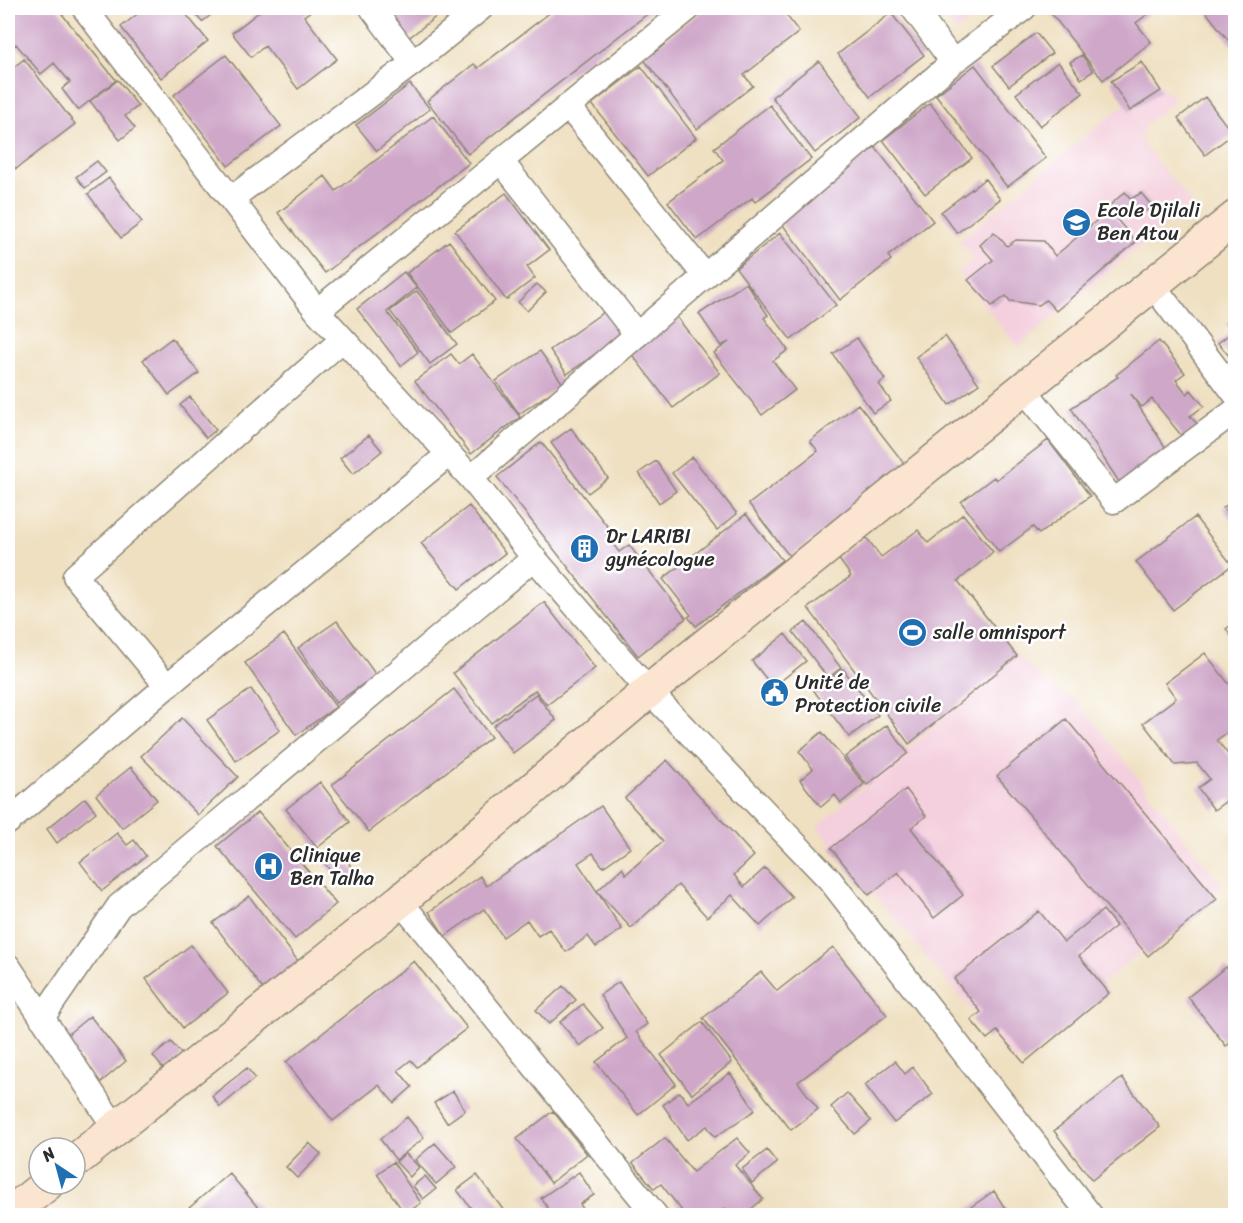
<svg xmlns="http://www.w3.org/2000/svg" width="1243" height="1223" viewBox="0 0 1243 1223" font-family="Sriracha,sans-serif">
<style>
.built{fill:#f4cfdd}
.building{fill:#cfa7c9}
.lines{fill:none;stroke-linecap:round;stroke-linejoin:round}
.street-casing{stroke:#8d8676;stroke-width:27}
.secondary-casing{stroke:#8d8676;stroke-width:36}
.street{stroke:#fff;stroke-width:24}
.secondary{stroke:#fce5d0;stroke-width:33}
.labels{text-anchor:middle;stroke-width:5;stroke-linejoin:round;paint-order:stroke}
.poi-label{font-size:20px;fill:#2b2b2b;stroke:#fff;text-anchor:start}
</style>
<rect width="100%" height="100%" fill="#fff"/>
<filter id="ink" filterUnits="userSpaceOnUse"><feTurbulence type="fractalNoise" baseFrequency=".0167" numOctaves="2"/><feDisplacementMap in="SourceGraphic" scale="12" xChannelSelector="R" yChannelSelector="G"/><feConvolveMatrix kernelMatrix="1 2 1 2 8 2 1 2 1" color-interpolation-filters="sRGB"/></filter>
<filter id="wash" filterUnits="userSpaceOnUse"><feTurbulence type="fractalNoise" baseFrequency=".008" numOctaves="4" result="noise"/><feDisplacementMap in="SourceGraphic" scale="24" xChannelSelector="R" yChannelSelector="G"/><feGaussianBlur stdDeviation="1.35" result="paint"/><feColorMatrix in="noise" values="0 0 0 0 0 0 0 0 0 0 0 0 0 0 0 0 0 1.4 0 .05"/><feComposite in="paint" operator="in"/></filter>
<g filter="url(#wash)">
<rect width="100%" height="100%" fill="#efe0c1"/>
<path class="built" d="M 938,8 L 986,8 L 956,31 Z
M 1155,79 L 1175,100 L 1146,124 L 1140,141 L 1192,203 L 1018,347 L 957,272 L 974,259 L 959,241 Z
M 1017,656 L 1059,693 L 1077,700 L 1222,886 L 1023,1048 L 1016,1063 L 817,827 Z"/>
<g id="blocks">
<path class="building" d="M 8,8 L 57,8 L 116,80 L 78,110 L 62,89 L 70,82 L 54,63 L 41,74 L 16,44 L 8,51 Z
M 145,8 L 181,8 L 208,41 L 161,78 L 121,27 Z
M 190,8 L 213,8 L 216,11 L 202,22 Z
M 264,8 L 315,8 L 304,16 L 337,59 L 298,89 L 265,46 L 251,57 L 232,33 Z
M 381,8 L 447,8 L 406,40 Z
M 556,8 L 655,8 L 468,154 L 427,101 L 474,64 L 478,68 Z
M 706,8 L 781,8 L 799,32 L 744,75 L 753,86 L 697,129 L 642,57 Z
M 1047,8 L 1156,8 L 1136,23 L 1151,42 L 1103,80 Z
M 1213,8 L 1236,8 L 1236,42 L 1232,45 L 1206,12 Z
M 891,13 L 924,55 L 870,97 L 838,54 Z
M 1036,33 L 1052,53 L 1009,86 L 993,66 Z
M 226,55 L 281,126 L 228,166 L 174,95 Z
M 1082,55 L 1093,71 L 1081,79 L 1070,62 Z
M 24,59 L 75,124 L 16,169 L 8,159 L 8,72 Z
M 819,61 L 861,117 L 815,153 L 772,97 Z
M 1058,62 L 1083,93 L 1040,126 L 1016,94 Z
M 1142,62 L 1161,91 L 1130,111 L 1111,81 Z
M 975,65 L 1046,158 L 1007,187 L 936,95 Z
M 641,66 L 696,138 L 648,176 L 592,104 Z
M 118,80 L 138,106 L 125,116 L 135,128 L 120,140 L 90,101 Z
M 410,84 L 430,109 L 377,151 L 356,125 Z
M 1205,97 L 1233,134 L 1205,155 L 1178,118 Z
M 930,103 L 972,158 L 925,194 L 883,140 Z
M 770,105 L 811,159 L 755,202 L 752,198 L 697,240 L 668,202 L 723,160 L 714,148 Z
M 433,116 L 469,163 L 325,273 L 278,213 L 325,176 L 336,191 Z
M 875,147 L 933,221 L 888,256 L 891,260 L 840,300 L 779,220 Z
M 97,161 L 106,172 L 85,188 L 76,177 Z
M 109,178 L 142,222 L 121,238 L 88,194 Z
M 985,179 L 1000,199 L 957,233 L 941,212 Z
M 1125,192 L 1131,199 L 1141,193 L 1152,206 L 1137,218 L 1129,209 L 1118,217 L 1110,205 Z
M 506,193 L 549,250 L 527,267 L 535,278 L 506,300 L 455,231 Z
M 1109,210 L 1136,242 L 1056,311 L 1046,300 L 1039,305 L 1010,301 L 1006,296 L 992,306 L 968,280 L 993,260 L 980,245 L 994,232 L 1007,246 L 1016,240 L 1044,241 L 1055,256 Z
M 780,233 L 836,305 L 791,340 L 736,268 Z
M 449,241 L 495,301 L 452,333 L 407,273 Z
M 404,272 L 417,288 L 387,312 L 418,352 L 401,366 L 357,309 Z
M 746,283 L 768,315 L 764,318 L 788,350 L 773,361 L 795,390 L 762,415 L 714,353 L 729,342 L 721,346 L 699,314 Z
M 537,284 L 546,292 L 527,311 L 518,302 Z
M 417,291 L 457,344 L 430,364 L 390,311 Z
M 605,311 L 622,335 L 567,374 L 550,350 Z
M 676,316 L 720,373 L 673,408 L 630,352 Z
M 1236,317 L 1236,364 L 1218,343 L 1232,332 L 1227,324 Z
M 945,336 L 979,384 L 949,405 L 916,357 Z
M 172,338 L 199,373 L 169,395 L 143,360 Z
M 857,338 L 885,379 L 879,384 L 891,401 L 873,413 L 833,354 Z
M 1159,341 L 1185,373 L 1176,380 L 1187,394 L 1191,390 L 1204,406 L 1190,416 L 1199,426 L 1184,439 L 1152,399 L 1142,407 L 1131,394 L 1169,453 L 1121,485 L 1071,408 L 1118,377 L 1116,375 Z
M 540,351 L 563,384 L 519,414 L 496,381 Z
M 451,354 L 459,364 L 472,354 L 520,417 L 471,454 L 415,381 Z
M 190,397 L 216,430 L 206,438 L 180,405 Z
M 858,404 L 907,467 L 790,557 L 749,504 L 818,451 L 810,441 Z
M 571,428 L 608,478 L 588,493 L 551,443 Z
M 369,435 L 382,451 L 353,474 L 340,458 Z
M 1048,440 L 1090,496 L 1039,534 L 1033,527 L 999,552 L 961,502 L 994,477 L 996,480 Z
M 541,442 L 611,531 L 606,535 L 619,552 L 629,545 L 686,618 L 638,656 L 497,477 Z
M 692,457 L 737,514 L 717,530 L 672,473 Z
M 656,461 L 676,491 L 659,503 L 639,473 Z
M 1236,498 L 1236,525 L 1223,508 Z
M 469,506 L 505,553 L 459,589 L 421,543 Z
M 746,514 L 782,560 L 696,626 L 688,617 L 691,615 L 663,579 Z
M 963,514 L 993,552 L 958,581 L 1017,656 L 909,744 L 808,608 L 851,576 L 838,558 L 866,537 L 881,557 L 918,530 L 928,543 Z
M 1195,517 L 1232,565 L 1173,610 L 1136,562 Z
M 544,602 L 595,668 L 547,705 L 535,690 L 491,723 L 453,673 Z
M 337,621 L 376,675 L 336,703 L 298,648 Z
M 806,622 L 841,668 L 828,678 L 793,632 Z
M 1236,622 L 1236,642 L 1226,629 Z
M 284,634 L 336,707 L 296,735 L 245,663 Z
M 785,634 L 806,661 L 773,687 L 752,661 Z
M 1205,653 L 1232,688 L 1236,685 L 1236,726 L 1217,740 L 1230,757 L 1236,753 L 1236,808 L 1229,799 L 1214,810 L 1198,788 L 1210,779 L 1197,763 L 1175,765 L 1143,723 L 1176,698 L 1165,683 Z
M 843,669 L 878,715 L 849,737 L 814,691 Z
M 251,689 L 280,730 L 236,761 L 207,720 Z
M 454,689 L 491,737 L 369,832 L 332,785 Z
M 536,694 L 556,720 L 513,753 L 493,726 Z
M 182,718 L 238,777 L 198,815 L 141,756 Z
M 1066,719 L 1217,899 L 1148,956 L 997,776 Z
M 887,725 L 908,753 L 867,785 L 845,757 Z
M 822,732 L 864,784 L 841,803 L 835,795 L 821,807 L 800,780 L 813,769 L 799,751 Z
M 667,760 L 754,856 L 734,875 L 744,887 L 765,868 L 792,897 L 760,926 L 732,895 L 707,917 L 678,885 L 631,928 L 597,891 L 622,868 L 626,874 L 663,841 L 625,798 Z
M 131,767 L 157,800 L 122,828 L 96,795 Z
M 320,782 L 350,822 L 317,848 L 286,809 Z
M 906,789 L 926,816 L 911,828 L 963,895 L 934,918 L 898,872 L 869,895 L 831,848 Z
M 85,798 L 96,812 L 57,843 L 47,829 Z
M 601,806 L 630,848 L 603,867 L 593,853 L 578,863 L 622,929 L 596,947 L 588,936 L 566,952 L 549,929 L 538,936 L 527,920 L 503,937 L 484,909 L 445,936 L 429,912 L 480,876 L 486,886 Z
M 258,812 L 336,904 L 295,939 L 217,846 Z
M 117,833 L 127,845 L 134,840 L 146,856 L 102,891 L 80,862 Z
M 342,853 L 356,874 L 339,885 L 325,863 Z
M 249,896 L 301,965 L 265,992 L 213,923 Z
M 1103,910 L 1116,926 L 1079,956 L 1109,993 L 1024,1063 L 997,1031 L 987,1039 L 971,1020 L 981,1012 L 954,979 L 1039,911 L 1064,942 Z
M 191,945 L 228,993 L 183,1028 L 146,979 Z
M 833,947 L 887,1015 L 798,1082 L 818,1109 L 791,1130 L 703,1018 L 761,972 L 777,991 Z
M 414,961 L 467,1028 L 417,1067 L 411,1060 L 398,1070 L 412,1087 L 394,1103 L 379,1085 L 333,1121 L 286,1062 Z
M 1226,967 L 1236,979 L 1236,1039 L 1226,1046 L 1188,997 Z
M 619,982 L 647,1024 L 636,1032 L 676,1084 L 638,1115 L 596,1062 L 627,1038 L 600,995 Z
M 563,986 L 576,1000 L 549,1024 L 536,1010 Z
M 583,1004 L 603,1028 L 580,1046 L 560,1022 Z
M 90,1016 L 126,1061 L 100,1083 L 63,1038 Z
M 702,1022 L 732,1062 L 692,1094 L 661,1055 Z
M 171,1042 L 183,1056 L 165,1071 L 153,1056 Z
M 895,1061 L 905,1074 L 913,1067 L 933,1094 L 894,1123 L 865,1085 Z
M 247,1068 L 255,1078 L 220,1107 L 212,1096 Z
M 730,1073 L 755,1110 L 715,1137 L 707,1126 L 687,1140 L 663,1105 L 680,1092 L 688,1103 Z
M 1122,1078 L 1160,1127 L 1092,1180 L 1054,1131 Z
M 453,1091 L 465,1110 L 447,1123 L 434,1103 Z
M 847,1093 L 871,1121 L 855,1134 L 831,1107 Z
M 553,1111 L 587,1154 L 551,1183 L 517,1139 Z
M 407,1117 L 424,1138 L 396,1160 L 380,1139 Z
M 665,1138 L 693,1172 L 737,1138 L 750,1153 L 735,1165 L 763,1199 L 743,1216 L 732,1216 L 725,1208 L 715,1216 L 686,1216 L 661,1184 L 654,1189 L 633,1163 Z
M 309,1143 L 321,1154 L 297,1178 L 286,1167 Z
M 435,1143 L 456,1167 L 436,1184 L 415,1160 Z
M 767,1150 L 777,1163 L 752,1183 L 742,1169 Z
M 405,1153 L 419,1167 L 410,1177 L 396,1162 Z
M 393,1162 L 421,1203 L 405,1214 L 377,1174 Z
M 579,1172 L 594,1195 L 580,1204 L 587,1216 L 553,1216 L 541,1198 Z
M 229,1173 L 265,1216 L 180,1216 Z
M 477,1175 L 508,1216 L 477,1216 L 457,1190 Z
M 425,1176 L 436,1189 L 423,1199 L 413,1186 Z
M 994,1191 L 1010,1216 L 958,1216 Z"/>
</g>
</g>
<g filter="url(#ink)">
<use href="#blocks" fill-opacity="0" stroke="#8d8676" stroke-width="1.5"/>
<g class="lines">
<defs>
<path id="street" d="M 84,8 L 317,311 L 471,478 L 534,558 L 649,691 L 830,880 L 1091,1216
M 372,8 L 413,63
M 913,8 L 953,62
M 568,106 L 705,276
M 501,161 L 637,335
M 232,198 L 413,63 L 481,8
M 1152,284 L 1236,395
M 317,311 L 689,8
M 1023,388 L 1114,501 L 1236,410
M 471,478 L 953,62 L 1024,8
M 167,686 L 75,576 L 343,339
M 8,822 L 167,686 L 449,454
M 400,901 L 656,1216
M 8,966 L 116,1129
M 42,1018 L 119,906 L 534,558"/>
<path id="secondary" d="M 75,1161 L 400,901 L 649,691 L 1236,217
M 8,1215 L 47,1184"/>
</defs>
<use href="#street" class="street-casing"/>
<use href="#secondary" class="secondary-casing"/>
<use href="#street" class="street"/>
<use href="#secondary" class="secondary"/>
</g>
</g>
<defs>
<symbol id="school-disc" viewBox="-11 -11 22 22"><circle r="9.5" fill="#1f6fb2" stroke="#fff"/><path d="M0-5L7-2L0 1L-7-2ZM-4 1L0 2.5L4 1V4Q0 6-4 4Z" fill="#fff"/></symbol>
<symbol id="building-disc" viewBox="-11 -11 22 22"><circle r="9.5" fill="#1f6fb2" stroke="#fff"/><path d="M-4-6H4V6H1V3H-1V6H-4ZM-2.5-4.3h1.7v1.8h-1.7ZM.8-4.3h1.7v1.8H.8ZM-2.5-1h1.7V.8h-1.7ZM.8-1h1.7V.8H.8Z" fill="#fff"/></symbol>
<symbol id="stadium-disc" viewBox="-11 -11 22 22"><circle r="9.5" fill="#1f6fb2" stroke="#fff"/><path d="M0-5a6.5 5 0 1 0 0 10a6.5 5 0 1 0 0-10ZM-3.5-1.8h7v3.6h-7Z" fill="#fff"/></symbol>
<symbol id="civic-disc" viewBox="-11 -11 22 22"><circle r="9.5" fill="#1f6fb2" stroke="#fff"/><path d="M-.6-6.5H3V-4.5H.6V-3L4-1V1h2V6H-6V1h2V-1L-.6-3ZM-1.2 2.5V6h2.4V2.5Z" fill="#fff"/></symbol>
<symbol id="hospital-disc" viewBox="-11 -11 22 22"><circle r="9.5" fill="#1f6fb2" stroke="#fff"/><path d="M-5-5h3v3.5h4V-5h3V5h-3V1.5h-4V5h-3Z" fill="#fff"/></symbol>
</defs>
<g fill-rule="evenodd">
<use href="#school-disc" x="1060" y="206" width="33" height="33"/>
<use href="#building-disc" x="568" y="532" width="33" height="33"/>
<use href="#stadium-disc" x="896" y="616" width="33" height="33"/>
<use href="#civic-disc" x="758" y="676" width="33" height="33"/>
<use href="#hospital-disc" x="252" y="850" width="33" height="33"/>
</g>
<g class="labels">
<g class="poi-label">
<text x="1097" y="217">Ecole Djilali<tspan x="1097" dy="23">Ben Atou</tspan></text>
<text x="606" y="543">Dr LARIBI<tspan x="606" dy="23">gynécologue</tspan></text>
<text x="933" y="639">salle omnisport</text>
<text x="795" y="689">Unité de<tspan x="795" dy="23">Protection civile</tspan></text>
<text x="290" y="862">Clinique<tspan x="290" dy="23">Ben Talha</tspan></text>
</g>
</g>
<rect width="1243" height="1223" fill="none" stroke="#fff" stroke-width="30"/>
<g transform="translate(57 1166) rotate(324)"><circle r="28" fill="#ffffff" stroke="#aaaaaa" stroke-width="1.5"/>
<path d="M0-4.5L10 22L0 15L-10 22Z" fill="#1f6fb2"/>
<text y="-9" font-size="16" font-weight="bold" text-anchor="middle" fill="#2b2b2b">N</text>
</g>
</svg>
